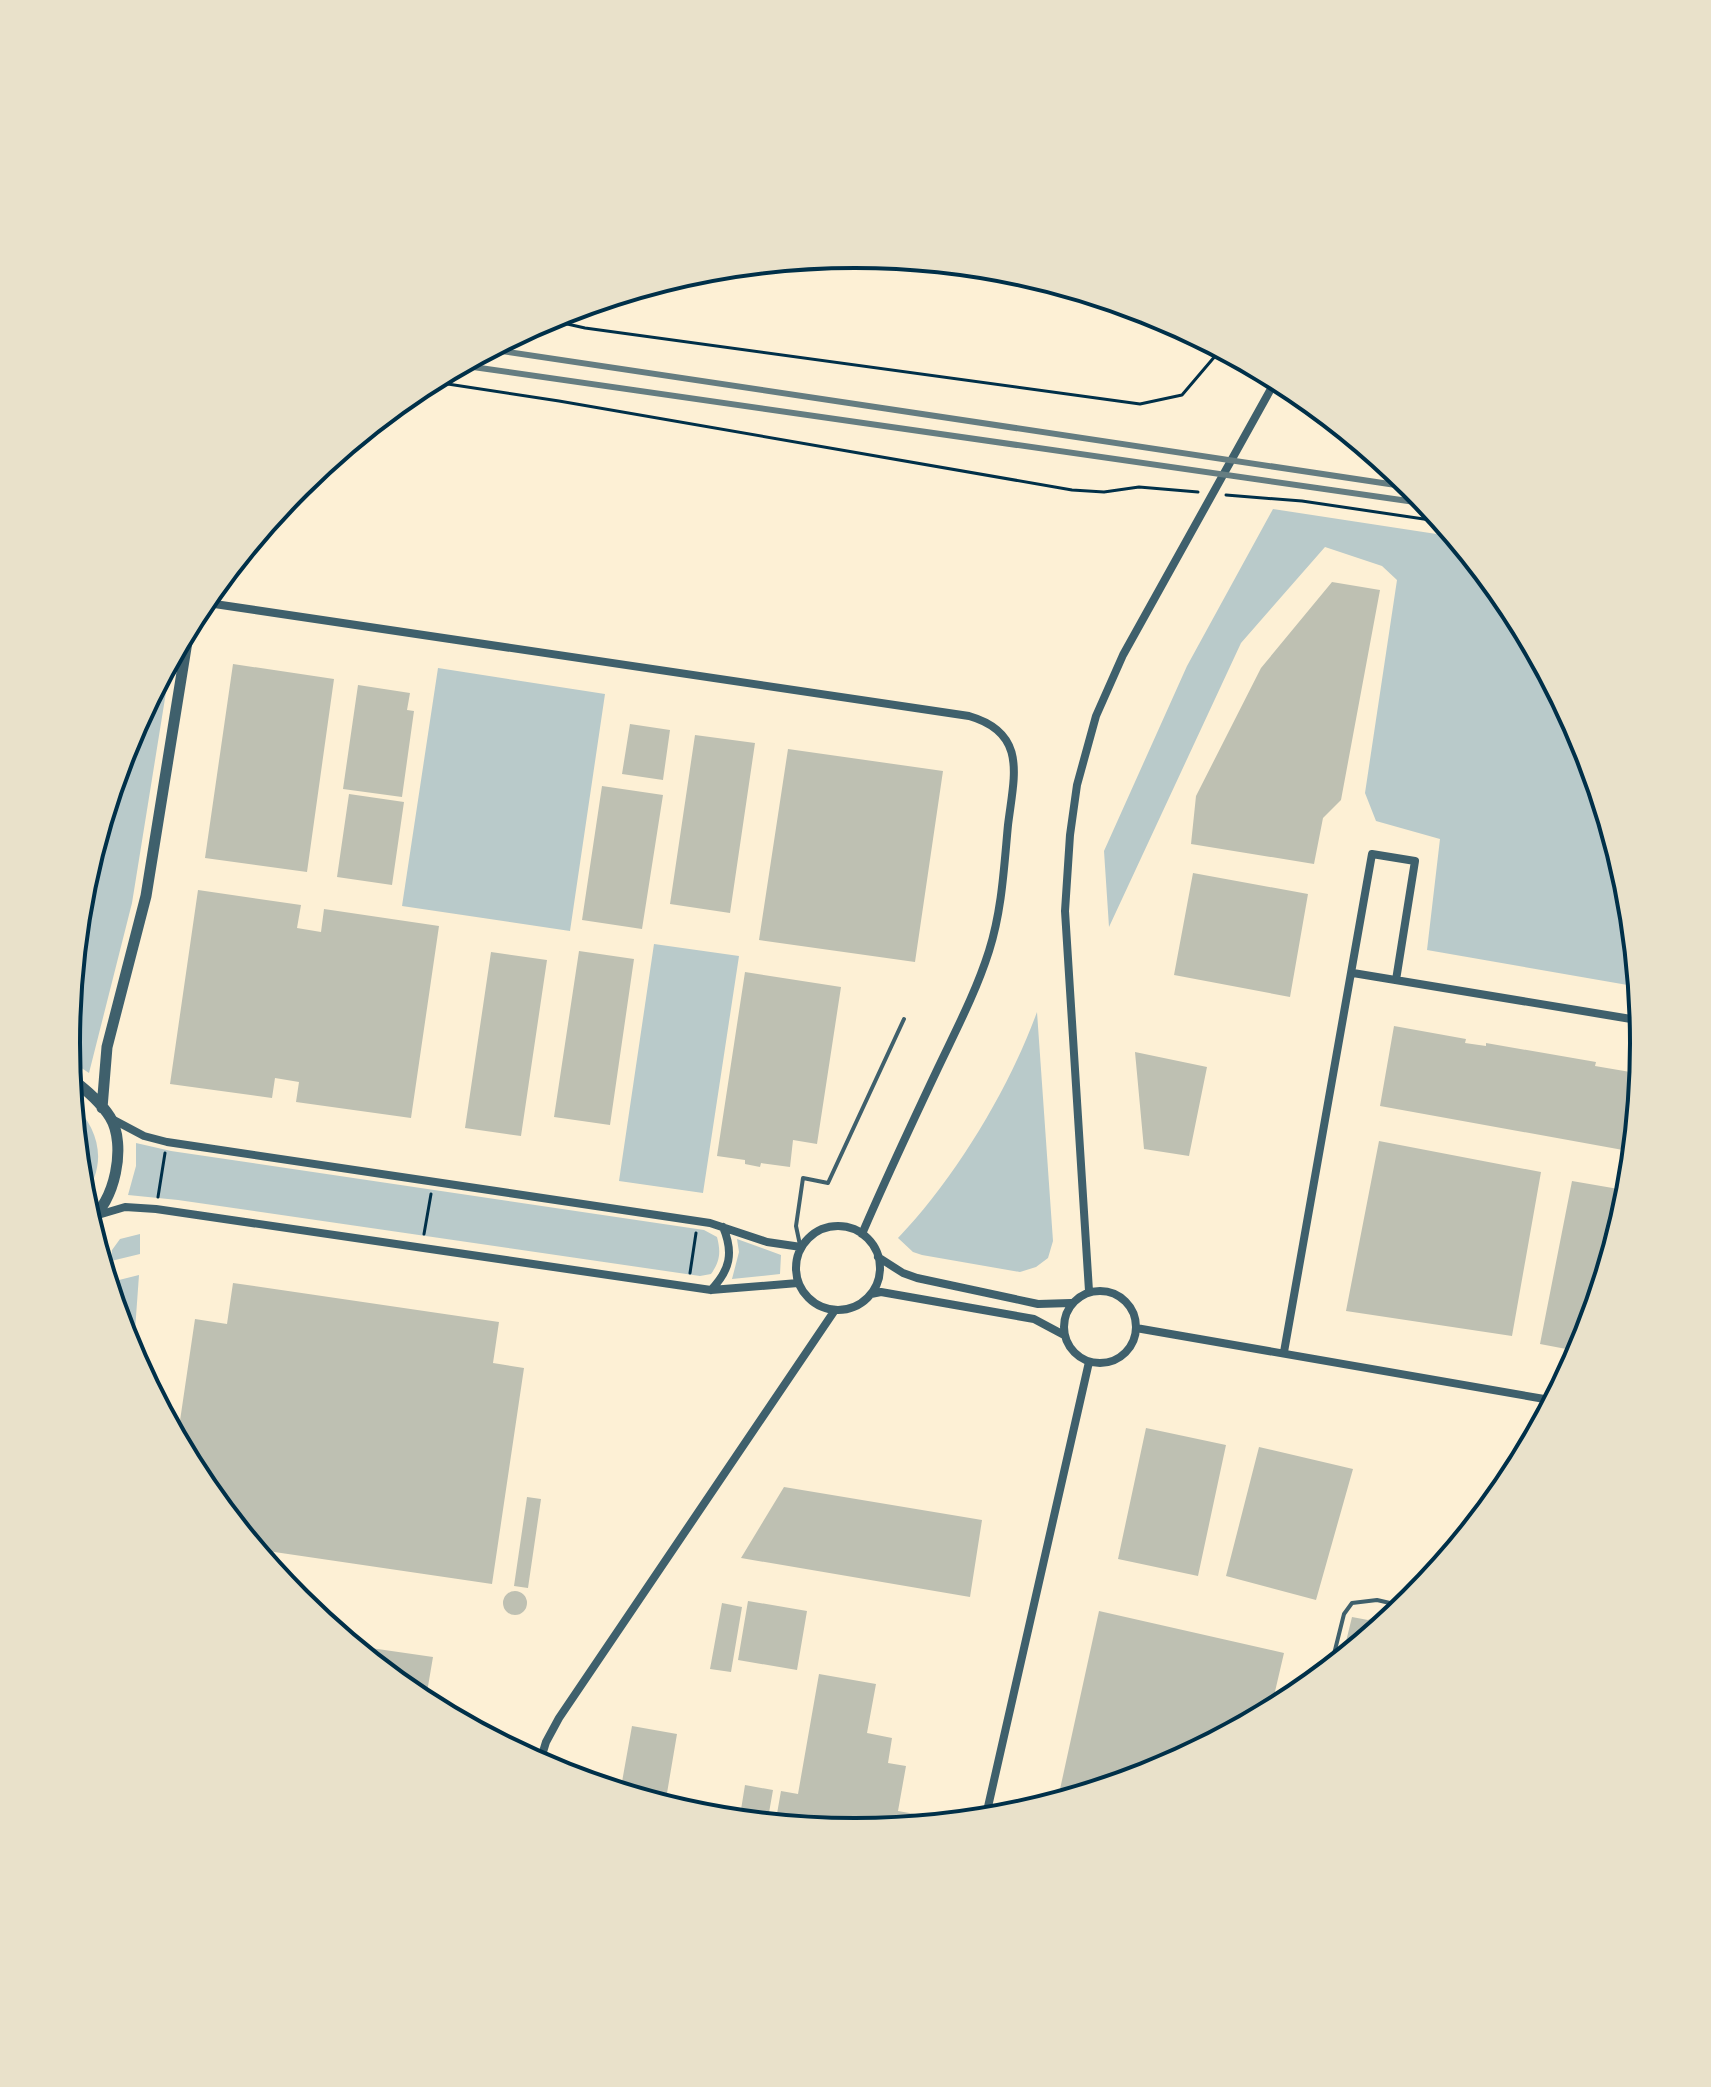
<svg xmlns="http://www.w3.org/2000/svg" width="1711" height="2087" viewBox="0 0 1711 2087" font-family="Inter,sans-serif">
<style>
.green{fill:#b9caca}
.building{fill:#bec0b2}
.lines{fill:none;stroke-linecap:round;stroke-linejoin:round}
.path{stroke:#003049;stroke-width:3}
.service{stroke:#3f606c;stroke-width:4}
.minor{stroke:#3f606c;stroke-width:8}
.tertiary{stroke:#3f606c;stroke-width:11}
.rail{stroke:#657d81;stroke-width:6}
.rim{fill:none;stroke:#003049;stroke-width:4}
</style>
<rect width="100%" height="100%" fill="#fdf0d5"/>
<path class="green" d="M 1273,509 L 1456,537 L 1512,605 L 1585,742 L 1630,890 L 1639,987 L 1427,950 L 1440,839 L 1376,821 L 1365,793 L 1397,580 L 1382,566 L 1325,547 L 1241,643 L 1109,927 L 1104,851 L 1187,666 Z
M 172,655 L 132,903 L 89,1073 L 68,1059 L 66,1043 L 81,889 L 126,741 Z
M 438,668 L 605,694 L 570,931 L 402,906 Z
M 654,944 L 739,956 L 703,1193 L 619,1181 Z
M 1037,1012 L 1053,1241 L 1048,1258 L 1036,1267 L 1020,1272 L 922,1255 L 913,1252 L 898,1238 C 955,1179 1009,1089 1037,1012 Z
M 72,1102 C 101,1131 108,1166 82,1199 Z
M 136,1143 L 171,1151 L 704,1230 L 717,1237 C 721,1252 720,1262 711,1274 L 700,1276 L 178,1200 L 128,1195 L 136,1166 Z
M 140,1234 L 140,1254 L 111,1261 L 112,1250 L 120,1239 Z
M 737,1239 L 781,1255 L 780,1274 L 732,1279 L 739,1252 Z
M 139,1275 L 133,1358 L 121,1330 L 115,1281 Z"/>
<path class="building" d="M 1332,582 L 1380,590 L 1341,800 L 1323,818 L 1314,864 L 1191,844 L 1196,796 L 1261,668 Z
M 233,664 L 334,679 L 307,872 L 205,858 Z
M 358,685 L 410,693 L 407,710 L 414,711 L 402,797 L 343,789 Z
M 630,724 L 670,730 L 663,780 L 622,774 Z
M 695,735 L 755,743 L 730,913 L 670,904 Z
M 788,749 L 943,771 L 915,962 L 759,940 Z
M 602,786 L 663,795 L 642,929 L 582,920 Z
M 349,794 L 404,802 L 392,885 L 337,877 Z
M 1193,873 L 1308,894 L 1290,997 L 1174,975 Z
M 198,890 L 301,905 L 297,928 L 321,932 L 324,909 L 439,926 L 411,1118 L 296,1102 L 299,1082 L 275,1078 L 272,1098 L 170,1084 Z
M 579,951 L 634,959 L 610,1125 L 554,1117 Z
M 491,952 L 547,960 L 521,1136 L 465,1128 Z
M 745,972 L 841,987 L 817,1144 L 793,1140 L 790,1167 L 761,1163 L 760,1167 L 745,1164 L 745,1160 L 717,1156 Z
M 1394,1026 L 1466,1039 L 1465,1043 L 1486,1046 L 1486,1043 L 1596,1062 L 1595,1066 L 1642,1074 L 1634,1152 L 1380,1106 Z
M 1135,1052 L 1207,1067 L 1189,1156 L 1144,1149 Z
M 1379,1141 L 1541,1172 L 1512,1336 L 1346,1311 Z
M 1572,1181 L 1630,1191 L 1582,1352 L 1540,1344 Z
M 233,1283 L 499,1322 L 493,1363 L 524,1368 L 492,1584 L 254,1549 L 199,1482 L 177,1441 L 195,1319 L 227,1324 Z
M 1146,1428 L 1226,1445 L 1198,1576 L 1118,1559 Z
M 1259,1447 L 1353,1469 L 1316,1600 L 1226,1576 Z
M 784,1487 L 982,1520 L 970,1597 L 741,1558 Z
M 527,1497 L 541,1499 L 528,1588 L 514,1586 Z
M503 1603a12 12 0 1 1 24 0a12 12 0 1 1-24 0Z
M 748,1601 L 807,1611 L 797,1670 L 738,1660 Z
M 722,1603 L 742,1607 L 731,1672 L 710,1669 Z
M 1099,1611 L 1284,1653 L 1270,1713 L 1157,1773 L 1057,1803 Z
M 1382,1612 L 1397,1615 L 1341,1662 L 1352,1617 L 1368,1620 Z
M 350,1645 L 433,1657 L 425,1704 L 417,1700 Z
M 819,1674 L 876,1684 L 867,1733 L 892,1738 L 888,1763 L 906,1766 L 898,1811 L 915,1814 L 912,1827 L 855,1833 L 775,1825 L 781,1791 L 798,1794 Z
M 632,1726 L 677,1734 L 665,1805 L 620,1793 Z
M 745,1785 L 773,1790 L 767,1824 L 739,1822 Z"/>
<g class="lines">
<path class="path" d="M 545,319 L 585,328 L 1140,404 L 1182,395 L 1222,348
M 428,381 L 559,401 L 1072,490 L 1104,492 L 1139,487 L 1198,492
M 1226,495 L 1302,501 L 1444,522
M 158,1197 L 165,1153
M 424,1234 L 431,1194
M 690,1273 L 696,1233"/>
<path class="service" d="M 800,1245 L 796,1226 L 803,1178 L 828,1183 L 904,1019
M 1330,1670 L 1344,1614 L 1352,1603 L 1377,1600 L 1407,1607"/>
<path class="minor" d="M 201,602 L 969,716 C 1028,733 1014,776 1008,825 C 1004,867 1002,910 989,951 C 976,992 956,1030 938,1068 C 912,1123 886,1178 862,1234
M 1353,973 L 1643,1021
M 112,1119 L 144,1136 L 167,1142 L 710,1223 L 767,1242 L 801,1247
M 98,1215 L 125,1207 L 156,1209 L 711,1290 L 798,1283
M796 1268a42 42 0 1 1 84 0a42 42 0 1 1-84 0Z
M 878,1257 L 903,1273 L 917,1278 L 1038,1304 L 1071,1303
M 711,1290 C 730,1270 734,1253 723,1227
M1064 1327a36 36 0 1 1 72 0a36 36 0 1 1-72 0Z
M 1089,1291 L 1065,911 L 1070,835 L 1077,785 L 1096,716 L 1123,655 L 1277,378
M 871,1294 L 881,1292 L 1034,1319 L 1064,1335
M 1136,1328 L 1556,1401
M 1284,1352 L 1372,854 L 1415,861 L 1396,980
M 539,1765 L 546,1742 L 559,1718 L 835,1310
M 985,1820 L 1089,1362"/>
<path class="tertiary" d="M 69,1077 C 84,1088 100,1101 110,1117 C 127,1144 115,1204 88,1221
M 102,1108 L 107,1047 L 146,896 L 190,623"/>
<path class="rail" d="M 488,349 L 1416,488
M 459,365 L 1429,504"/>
</g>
<path d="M0 0H1711V2087H0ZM80 1043a775 775 0 1 1 1550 0a775 775 0 1 1-1550 0Z" fill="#e9e1ca" fill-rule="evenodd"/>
<path class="rim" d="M80 1043a775 775 0 1 1 1550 0a775 775 0 1 1-1550 0Z"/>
</svg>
